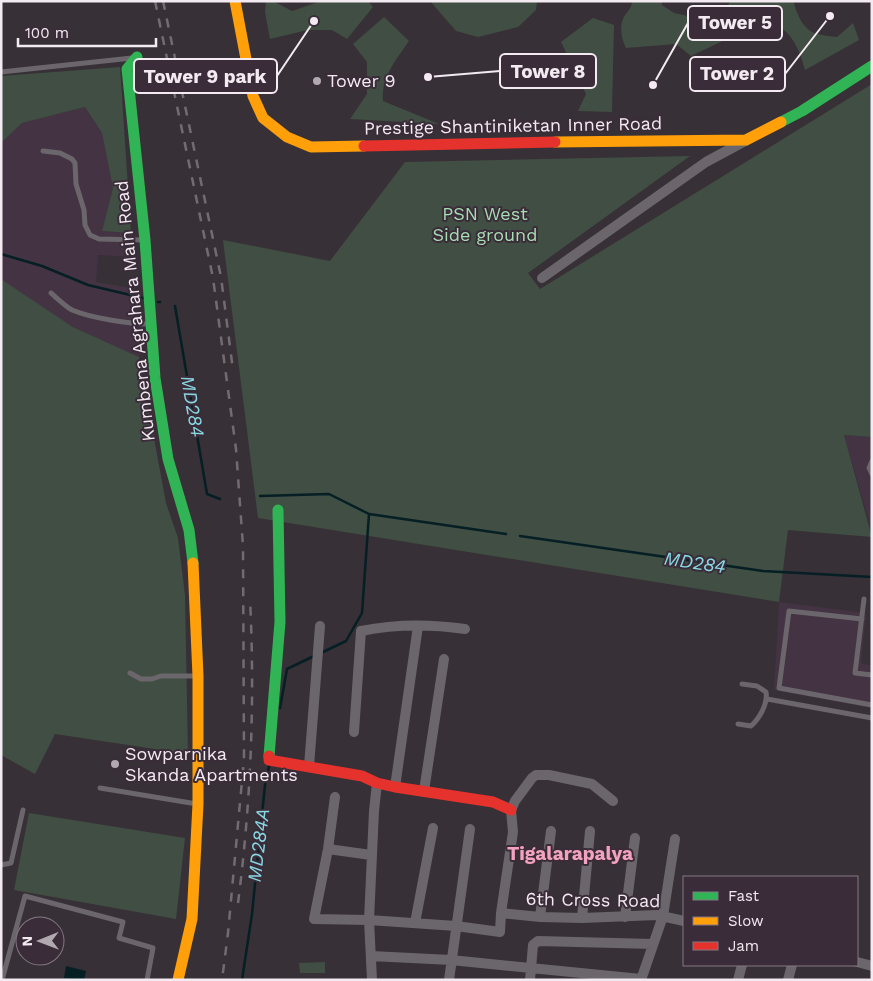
<svg xmlns="http://www.w3.org/2000/svg" width="873" height="981" viewBox="0 0 873 981" font-family="'Work Sans',sans-serif">
<style>
.built{fill:#443343}
.green{fill:#414e43}
.water{fill:#051f24}
.lines{fill:none;stroke-linecap:round;stroke-linejoin:round}
.stream{stroke:#051f24;stroke-width:2.5}
.lane{stroke:#6b666b;stroke-width:5}
.street{stroke:#6b666b;stroke-width:10}
.fast{stroke:#30b455;stroke-width:11}
.slow{stroke:#ff9f0a;stroke-width:11}
.jam{stroke:#e5322d;stroke-width:11}
.rail{stroke:#726c71;stroke-width:2.5;stroke-dasharray:9 9;stroke-linecap:butt}
.poi-dot{fill:#b1a9b0;stroke:#3a2d39;stroke-width:2}
.labels{text-anchor:middle;stroke-width:4;stroke-linejoin:round;paint-order:stroke}
.poi-label{font-size:18px;fill:#f3eaf2;stroke:#3a2d39;text-anchor:start}
.street-label{font-size:18px;fill:#f3eaf2;stroke:#3a2d39}
.park-label{font-size:18px;fill:#a7ddb3;stroke:#3a2d39}
.water-label{font-size:19px;font-style:italic;fill:#88d8e3;stroke:#3a2d39}
.neighbourhood-label{font-size:19px;font-weight:bold;fill:#f3a3be;stroke:#3a2d39}
.leader{fill:none;stroke:#f3eaf2;stroke-width:2}
.callout-dot{fill:#f3eaf2;stroke:#3a2d39;stroke-width:2}
.callout{fill:#3a2d39;stroke:#f3eaf2;stroke-width:2}
.callout-label{font-size:19px;text-anchor:middle;font-weight:bold;fill:#f3eaf2}
</style>
<rect width="100%" height="100%" fill="#373036"/>
<path class="built" d="M 85,107 L 102,133 L 113,188 L 102,231 L 131,233 L 132,257 L 98,255 L 96,282 L 132,288 L 142,326 L 144,326 L 145,339 L 139,357 L 73,327 L 1,279 L 1,143 L 22,123 Z
M 844,435 L 872,437 L 872,532 Z
M 779,602 L 866,613 L 861,663 L 872,666 L 872,708 L 774,690 Z"/>
<path class="green" d="M 266,1 L 273,1 L 292,11 L 321,1 L 368,1 L 373,7 L 347,39 L 332,30 L 308,30 L 270,39 L 265,12 Z
M 430,1 L 537,1 L 536,10 L 518,27 L 478,37 L 456,31 Z
M 632,1 L 662,1 L 662,5 L 674,13 L 697,18 L 717,9 L 729,38 L 691,56 L 676,44 L 626,48 C 622,40 619,28 623,19 C 626,12 632,9 632,1 Z
M 730,1 L 794,1 C 794,7 797,11 799,17 C 808,35 819,35 837,37 L 853,23 L 859,40 L 805,70 C 798,44 786,18 755,25 C 748,27 741,28 736,32 L 727,7 Z
M 384,17 L 409,41 C 396,60 381,77 383,101 L 439,124 L 350,119 L 367,94 L 367,62 L 353,44 Z
M 593,18 L 614,25 L 612,112 L 578,111 L 586,94 L 561,42 Z
M 120,67 L 131,233 L 102,231 L 113,188 L 102,133 L 85,107 L 22,123 L 1,143 L 1,76 Z
M 872,84 L 872,437 L 844,435 L 872,537 L 788,530 L 779,602 L 258,518 L 223,240 L 330,261 L 405,162 L 690,156 L 528,273 L 540,289 Z
M 1,279 L 73,327 L 139,357 L 166,503 L 178,538 L 185,595 L 188,754 L 55,734 L 35,774 L 1,755 Z
M 29,813 L 185,838 L 176,919 L 14,890 Z
M 325,962 L 325,973 L 300,973 L 299,963 Z"/>
<path class="water" d="M 66,966 L 86,971 L 84,980 L 64,978 Z"/>
<g class="lines">
<path class="stream" d="M 1,254 L 42,266 L 88,285 L 143,298
M 158,302 L 160,302
M 175,306 L 207,494 L 220,499
M 260,496 L 329,494 L 369,514 L 506,534
M 520,536 L 763,571 L 872,577
M 321,653 L 346,641 L 362,613 L 369,514
M 280,708 L 287,669 L 316,655
M 242,980 L 252,914 L 265,785 L 269,766"/>
<path class="lane" d="M 1,72 L 132,58
M 43,151 L 60,153 L 72,159 L 75,163 L 76,184 L 84,210 L 85,225 L 90,235 L 99,239 L 144,240
M 51,293 C 57,298 65,306 72,310 C 91,318 129,324 150,324
M 872,461 L 869,468 L 872,474
M 864,599 L 855,673 L 872,675
M 862,619 L 789,611 L 779,688 L 872,705
M 130,673 L 141,679 L 152,679 L 161,676 L 197,676
M 767,699 L 872,718
M 738,724 L 751,726 C 760,718 768,703 766,692 L 757,686 L 742,684
M 100,788 L 197,804
M 1,865 L 11,863 L 23,810
M 2,980 L 25,896 L 123,922 L 119,938 L 153,948 L 147,980"/>
<path class="street" d="M 542,278 L 706,162 L 745,141
M 354,732 L 361,631 C 395,624 430,624 465,629
M 309,766 L 320,626
M 395,787 L 418,626
M 424,791 L 444,659
M 335,797 L 328,849 L 314,919 L 369,920 L 374,811 L 377,783
M 328,849 L 371,855
M 501,913 L 513,832 L 511,810 L 515,801 L 532,778 L 536,775 L 549,775 L 592,784 L 613,801
M 540,917 L 551,831
M 625,917 L 635,838
M 582,918 L 590,831
M 415,923 L 433,828
M 371,956 L 451,960 L 641,979
M 857,962 L 872,966
M 372,980 L 369,920 L 456,926 L 500,932 L 501,913 L 540,917 L 582,918 L 657,915 L 684,921
M 449,980 L 470,829
M 530,980 L 533,945 L 538,941 L 653,944
M 641,980 L 663,916 L 675,839
M 738,980 L 742,965
M 788,980 L 792,965"/>
<path class="fast" d="M 137,57 L 127,69 L 145,240 L 155,378 L 168,459 L 189,530 L 193,563
M 781,122 L 802,111 L 872,66
M 269,756 L 280,622 L 278,510"/>
<path class="slow" d="M 235,1 L 253,96 L 263,118 L 287,137 L 311,147 L 364,146
M 555,142 L 746,140 L 781,122
M 178,980 L 192,919 L 198,804 L 198,676 L 193,563"/>
<path class="jam" d="M 364,146 L 555,142
M 269,756 L 269,760 L 362,776 L 377,783 L 395,787 L 493,802 L 511,810"/>
<path class="rail" d="M 155,1 L 213,278 L 236,449 L 243,546 L 244,759 L 228,933 L 222,980
M 163,1 L 221,277 L 233,370
M 238,903 C 251,802 255,700 250,599"/>
</g>
<g class="poi-dot">
<circle cx="317" cy="81" r="5"/>
<circle cx="115" cy="764" r="5"/>
</g>
<g class="labels">
<g class="poi-label">
<text x="327" y="87">Tower 9</text>
<text x="125" y="760">Sowparnika<tspan x="125" dy="21">Skanda Apartments</tspan></text>
</g>
<g class="street-label">
<text transform="translate(513 126) rotate(-1)" y="6">Prestige Shantiniketan Inner Road</text>
<text transform="translate(135 311) rotate(-96)" y="6">Kumbena Agrahara Main Road</text>
<text transform="translate(593 900) rotate(1)" y="6">6th Cross Road</text>
</g>
<g class="park-label">
<text x="485" y="220">PSN West<tspan x="485" dy="21">Side ground</tspan></text>
</g>
<g class="water-label">
<text transform="translate(193 406) rotate(80)" y="7">MD284</text>
<text transform="translate(695 562) rotate(8)" y="7">MD284</text>
<text transform="translate(258 845) rotate(-83)" y="7">MD284A</text>
</g>
<g class="neighbourhood-label">
<text x="570" y="860">Tigalarapalya</text>
</g>
</g>
<path class="leader" d="M653 85L688 23M428 77L500 71M830 16L785 74M314 21L277 76"/>
<g class="callout-dot">
<circle cx="653" cy="85" r="5"/>
<circle cx="428" cy="77" r="5"/>
<circle cx="830" cy="16" r="5"/>
<circle cx="314" cy="21" r="5"/>
</g>
<g class="callout">
<rect x="688" y="6" width="94" height="34" rx="5"/>
<rect x="500" y="54" width="96" height="34" rx="5"/>
<rect x="690" y="57" width="95" height="34" rx="5"/>
<rect x="134" y="59" width="143" height="34" rx="5"/>
</g>
<g class="callout-label">
<text x="735" y="29">Tower 5</text>
<text x="548" y="78">Tower 8</text>
<text x="737" y="80">Tower 2</text>
<text x="205" y="83">Tower 9 park</text>
</g>
<rect width="873" height="981" fill="none" stroke="#f3eaf2" stroke-width="5"/>
<rect x="683" y="876" width="175" height="90" fill="#3a2d39" stroke="#847983"/>
<rect x="693" y="892" width="25" height="8" fill="#30b455" stroke="#847983"/>
<text x="728" y="901" font-size="15" fill="#f3eaf2">Fast</text>
<rect x="693" y="917" width="25" height="8" fill="#ff9f0a" stroke="#847983"/>
<text x="728" y="926" font-size="15" fill="#f3eaf2">Slow</text>
<rect x="693" y="942" width="25" height="8" fill="#e5322d" stroke="#847983"/>
<text x="728" y="951" font-size="15" fill="#f3eaf2">Jam</text>
<g transform="translate(40 941) rotate(269)"><circle r="24" fill="#3a2d39" stroke="#847983"/>
<path d="M0-4L9 19L0 12L-9 19Z" fill="#b1a9b0"/>
<text y="-8" font-size="14" font-weight="bold" text-anchor="middle" fill="#f3eaf2">N</text>
</g>
<path d="M18 38v8h138v-8" fill="none" stroke="#f3eaf2" stroke-width="2.5"/>
<text x="25" y="38" font-size="15" fill="#f3eaf2" stroke="#3a2d39" stroke-width="4" paint-order="stroke">100 m</text>
</svg>
